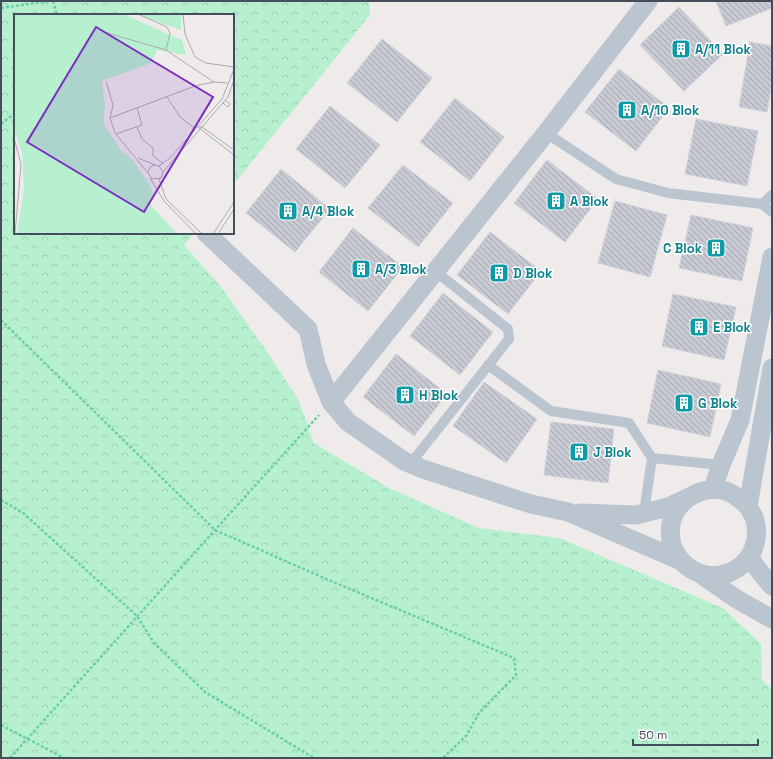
<svg xmlns="http://www.w3.org/2000/svg" width="773" height="759" viewBox="0 0 773 759" font-family="'Space Grotesk',sans-serif">
<style>
.forest{fill:url(#forest-crowns)}
.building{fill:url(#building-back-hatch);stroke:#cfd1d8}
.lines{fill:none;stroke-linecap:round;stroke-linejoin:round}
.path{stroke:#6dcfa4;stroke-width:2.5;stroke-dasharray:3 2;stroke-linecap:butt}
.service{stroke:#bbc5cf;stroke-width:10}
.minor{stroke:#bbc5cf;stroke-width:19}
.labels{text-anchor:middle;stroke-width:3;stroke-linejoin:round;paint-order:stroke}
.culture-label{font-size:13px;font-weight:bold;fill:#0d838f;stroke:#fff;text-anchor:start}
.inset-road{fill:none;stroke:#aaacb1;stroke-width:1}
.view{fill:#7b2cbf;fill-opacity:0.15;stroke:#7b2cbf;stroke-width:2}
.inset-edge{fill:none;stroke:#434e5a;stroke-width:2}
</style>
<defs>
<pattern id="forest-crowns" width="20" height="18" patternUnits="userSpaceOnUse"><rect width="20" height="18" fill="#b6f0cf"/><path d="M2 6a3 3 0 1 1 6 0M12 15a3 3 0 1 1 6 0" fill="none" stroke="#9ecfb4"/></pattern>
<pattern id="building-back-hatch" width="6" height="6" patternUnits="userSpaceOnUse"><rect width="6" height="6" fill="#c7cad2"/><path d="M-1 5l2 2M0 0l6 6M5-1l2 2" fill="none" stroke="#a3a6ad"/></pattern>
</defs>
<rect width="100%" height="100%" fill="#efebeb"/>
<path class="forest" d="M 1,1 L 369,1 L 370,15 L 233,185 L 233,15 L 15,15 L 15,233 L 194,233 L 184,245 L 222,288 L 272,359 L 299,401 L 314,443 L 389,488 L 479,528 L 559,538 L 723,608 L 761,644 L 762,679 L 772,690 L 772,758 L 1,758 Z"/>
<path class="building" d="M 716,1 L 772,1 L 772,8 L 726,26 Z
M 679,7 L 723,54 L 684,91 L 640,45 Z
M 382,39 L 432,78 L 397,122 L 347,83 Z
M 750,42 L 772,46 L 772,83 L 767,112 L 739,107 Z
M 619,69 L 669,108 L 636,151 L 585,112 Z
M 455,98 L 504,137 L 470,181 L 420,142 Z
M 330,106 L 380,145 L 345,188 L 296,149 Z
M 696,119 L 758,131 L 747,186 L 685,174 Z
M 547,160 L 598,199 L 565,242 L 514,203 Z
M 403,165 L 453,203 L 418,247 L 368,208 Z
M 281,169 L 330,209 L 295,252 L 246,213 Z
M 615,201 L 667,215 L 650,277 L 598,263 Z
M 691,215 L 753,228 L 742,281 L 679,268 Z
M 353,228 L 403,267 L 368,311 L 319,272 Z
M 490,232 L 541,271 L 508,314 L 457,275 Z
M 443,293 L 493,332 L 460,375 L 410,336 Z
M 673,294 L 736,307 L 724,360 L 662,346 Z
M 396,354 L 447,394 L 414,436 L 363,397 Z
M 658,370 L 721,384 L 710,437 L 647,423 Z
M 484,382 L 537,419 L 506,463 L 453,426 Z
M 551,422 L 614,429 L 608,483 L 544,475 Z"/>
<g class="lines">
<path class="path" d="M 53,1 L 57,15
M 1,8 L 49,1
M 1,124 L 15,113
M 1,320 L 215,530 L 324,578 L 514,658 L 516,675 L 479,713 L 466,736 L 443,758
M 1,500 L 23,513 L 137,616 L 154,643 L 205,692 L 314,758
M 1,725 L 64,758
M 10,758 L 215,530 L 319,415"/>
<path class="service" d="M 546,133 L 616,179 L 668,193 L 762,204 L 772,195
M 762,204 L 772,212
M 488,365 L 551,411 L 629,423 L 652,458 L 721,465
M 411,463 L 509,339 L 508,329 L 435,271
M 644,513 L 652,458"/>
<path class="minor" d="M 648,1 L 546,133 L 331,402 L 348,422 L 404,461 L 423,469 L 478,487 L 531,504 L 568,512 L 679,560
M 206,233 L 308,329 L 316,364 L 331,402
M 713,489 L 721,465 L 740,420 L 772,257
M 748,506 C 741,500 735,494 726,491 C 703,485 679,498 672,520 C 669,530 670,543 675,552 C 702,598 767,571 755,520 C 754,515 750,511 748,506 L 772,368
M 580,513 L 636,515 L 668,507 L 687,498
M 749,557 L 760,572 L 772,586
M 702,575 L 735,598 L 772,619"/>
</g>
<defs>
<symbol id="building-square" viewBox="-11 -11 22 22"><rect x="-9" y="-9" width="18" height="18" rx="4" fill="#0f9aa8" stroke="#fff"/><path d="M-4-6H4V6H1V3H-1V6H-4ZM-2.5-4.3h1.7v1.8h-1.7ZM.8-4.3h1.7v1.8H.8ZM-2.5-1h1.7V.8h-1.7ZM.8-1h1.7V.8H.8Z" fill="#fff"/></symbol>
</defs>
<g fill-rule="evenodd">
<use href="#building-square" x="670" y="38" width="22" height="22"/>
<use href="#building-square" x="616" y="99" width="22" height="22"/>
<use href="#building-square" x="545" y="190" width="22" height="22"/>
<use href="#building-square" x="277" y="200" width="22" height="22"/>
<use href="#building-square" x="705" y="237" width="22" height="22"/>
<use href="#building-square" x="350" y="258" width="22" height="22"/>
<use href="#building-square" x="488" y="262" width="22" height="22"/>
<use href="#building-square" x="688" y="316" width="22" height="22"/>
<use href="#building-square" x="394" y="384" width="22" height="22"/>
<use href="#building-square" x="673" y="392" width="22" height="22"/>
<use href="#building-square" x="568" y="441" width="22" height="22"/>
</g>
<g class="labels">
<g class="culture-label">
<text x="695" y="54">A/11 Blok</text>
<text x="641" y="115">A/10 Blok</text>
<text x="570" y="206">A Blok</text>
<text x="302" y="216">A/4 Blok</text>
<text x="702" y="253" text-anchor="end">C Blok</text>
<text x="375" y="274">A/3 Blok</text>
<text x="513" y="278">D Blok</text>
<text x="713" y="332">E Blok</text>
<text x="419" y="400">H Blok</text>
<text x="698" y="408">G Blok</text>
<text x="593" y="457">J Blok</text>
</g>
</g>
<g transform="translate(14 14)">
<rect width="220" height="220" fill="#efebeb"/>
<path d="M 0,0 L 109,0 L 168,26 L 172,41 L 143,36 L 137,49 L 88,67 L 91,92 L 89,109 L 107,136 L 118,145 L 136,171 L 139,180 L 136,185 L 137,191 L 163,220 L 3,220 L 10,175 L 8,138 L 0,116 ZM 122,0 L 167,0 L 167,16 Z" fill="#b6f0cf"/>
<path class="inset-road" d="M 124,0 L 153,13 L 156,19 L 152,36M 169,0 L 171,20 L 181,43 L 192,49 L 220,53M 90,18 L 152,36 L 200,68M 92,67 L 99,91 L 96,104M 153,83 L 166,103 L 179,113 L 188,113 L 220,136M 209,89 L 214,93 L 216,90 L 211,86M 123,113 L 128,125 L 139,134 L 139,142 L 149,149M 185,114 L 220,141M 102,120 L 128,111 L 123,94M 0,124 L 7,150 L 1,220M 124,144 L 141,151M 145,152 L 156,144 L 208,85 L 220,55M 149,158 L 145,152 L 141,151 L 136,153 L 134,159 L 138,165 L 147,164 L 149,158 L 214,83 L 220,66M 134,159 L 101,119 L 96,104 L 181,72 L 200,68 L 213,69M 136,164 L 150,187 L 182,220M 145,165 L 152,185 L 188,220M 199,220 L 220,188M 204,220 L 220,195"/>
<path class="view" d="M 82,13 L 199,83 L 130,198 L 13,128 Z"/>
<rect width="220" height="220" class="inset-edge"/>
</g>
<rect width="773" height="759" fill="none" stroke="#434e5a" stroke-width="4"/>
<path d="M633 739v6h125v-6" fill="none" stroke="#434e5a" stroke-width="2"/>
<text x="639" y="739" font-size="12" fill="#434e5a" stroke="#ffffff" stroke-width="3" paint-order="stroke">50 m</text>
</svg>
